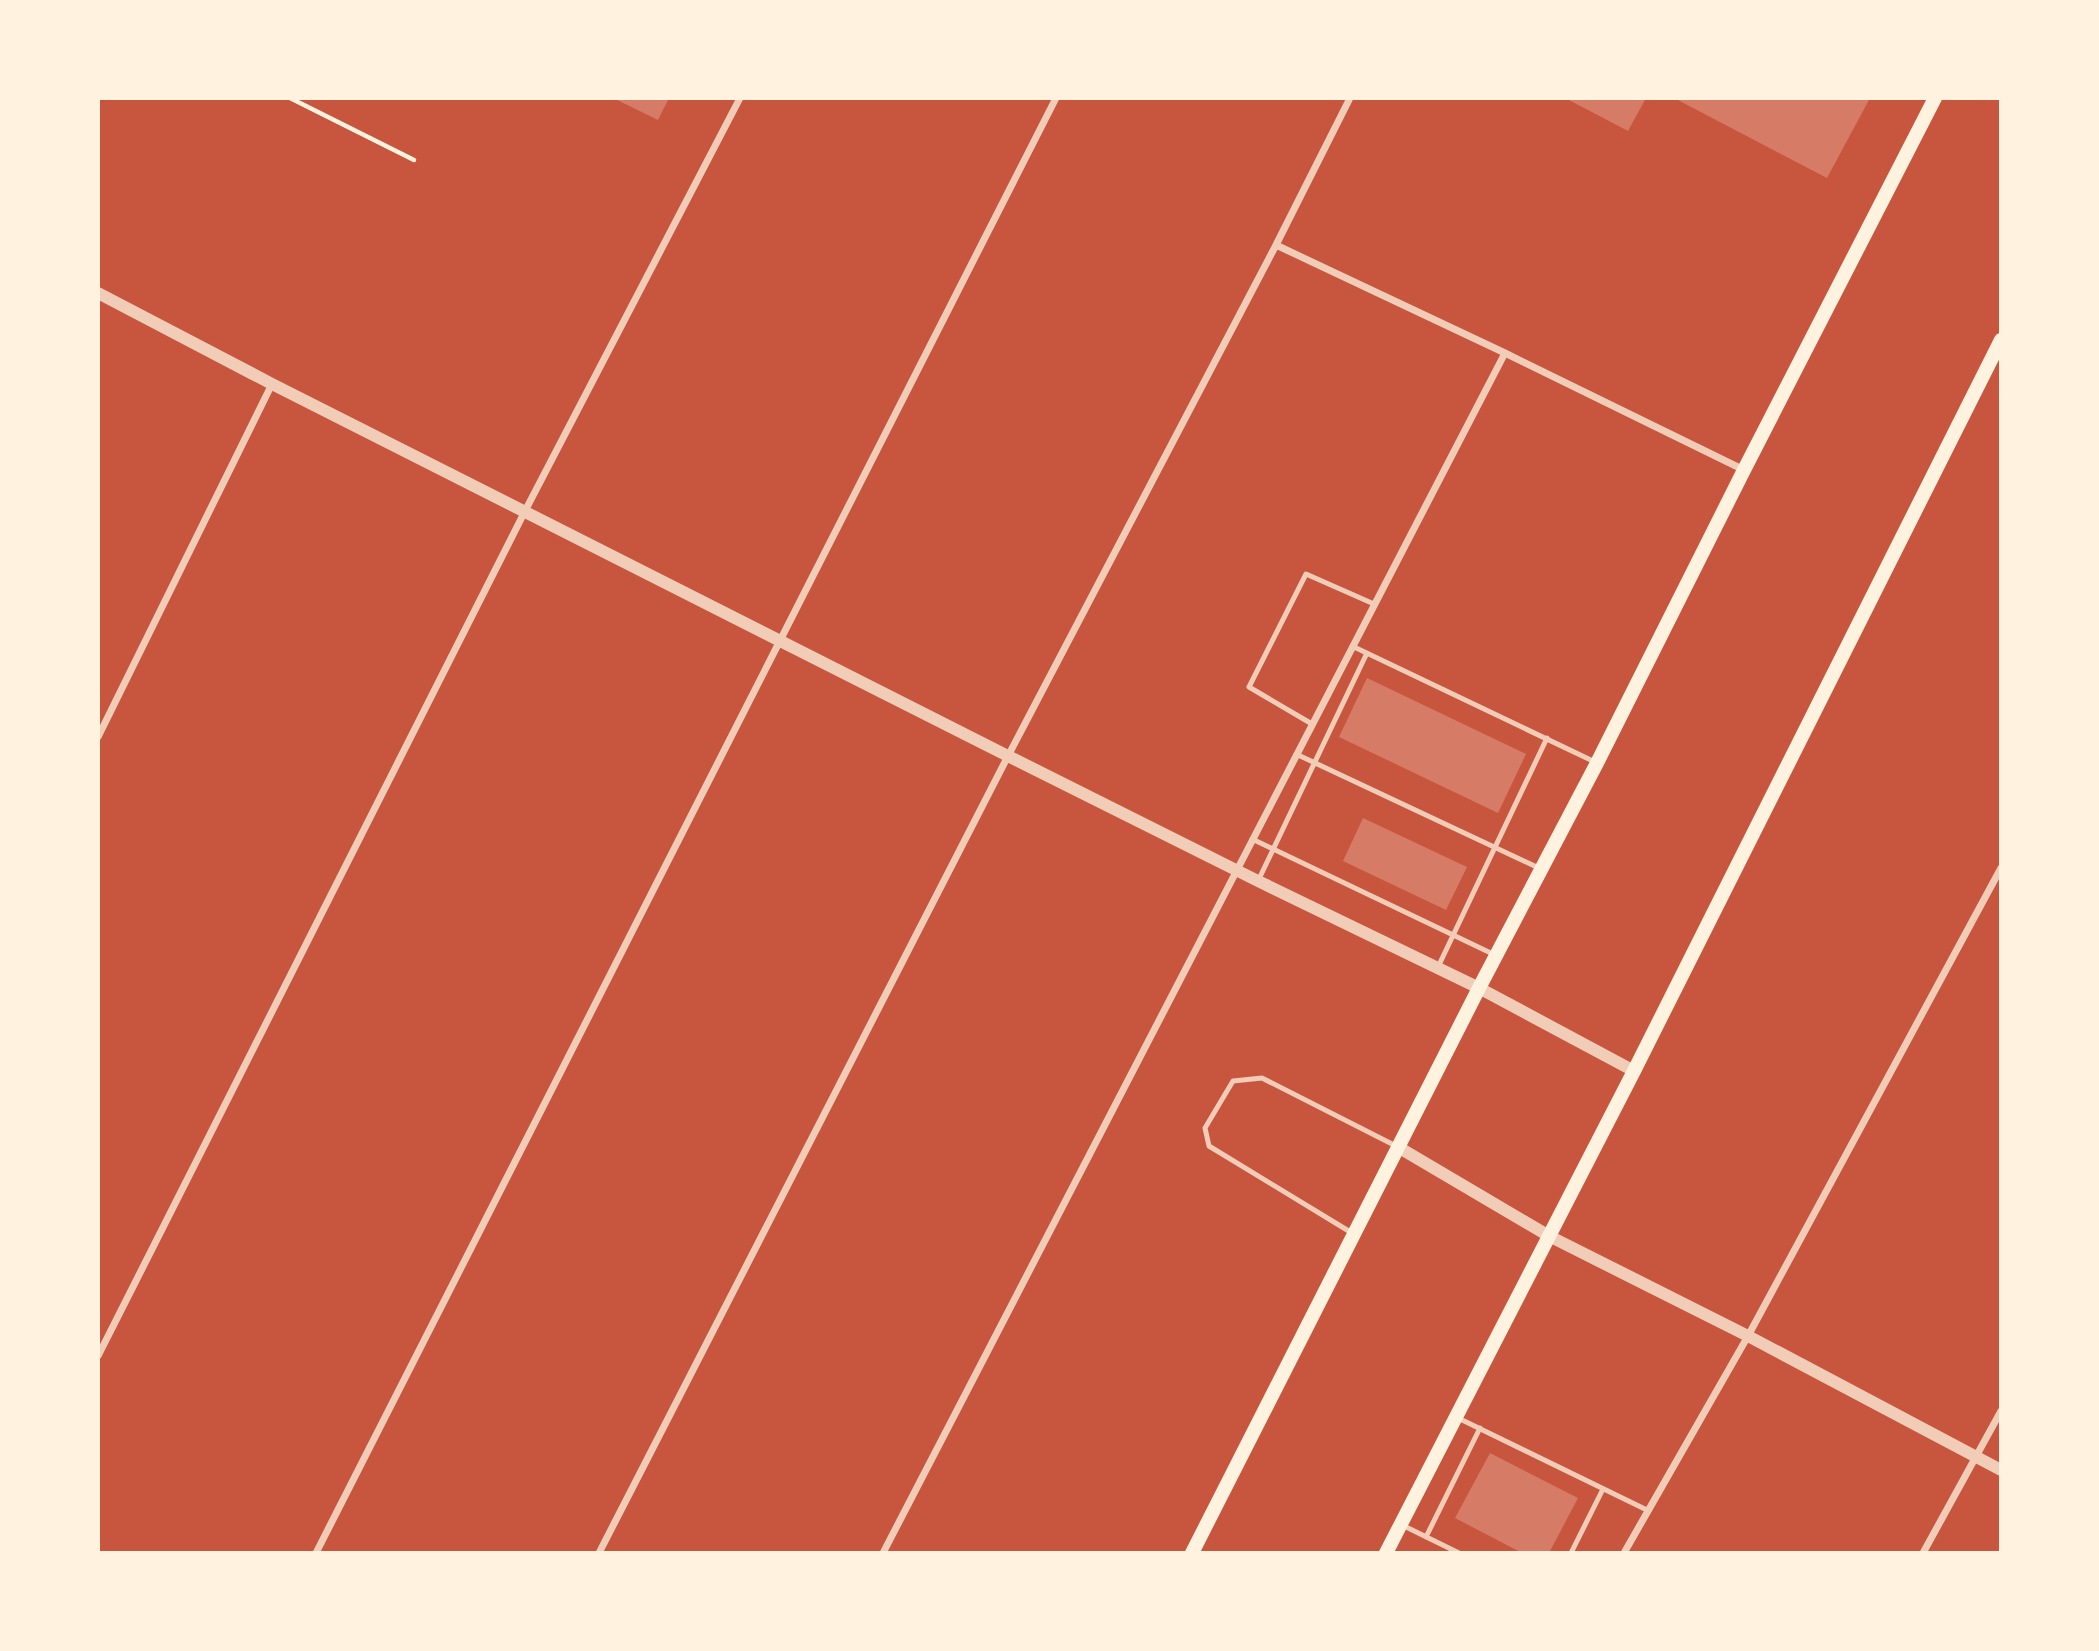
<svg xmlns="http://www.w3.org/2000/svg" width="2099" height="1651" viewBox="0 0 2099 1651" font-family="'IBM Plex Sans',sans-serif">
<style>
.building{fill:#d67c66}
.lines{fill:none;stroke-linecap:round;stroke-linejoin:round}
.path{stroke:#fff3e0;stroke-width:4.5}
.service{stroke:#f1ccb7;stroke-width:5}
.minor{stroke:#f1ccb7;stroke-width:7}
.tertiary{stroke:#f1ccb7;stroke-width:12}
.secondary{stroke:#fff3e0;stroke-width:14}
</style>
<rect width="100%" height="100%" fill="#c8553d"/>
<path class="building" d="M 613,98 L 669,98 L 658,120 Z
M 1565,98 L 1646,98 L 1628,131 Z
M 1674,98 L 1870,98 L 1827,178 Z
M 1367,678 L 1526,754 L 1498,813 L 1339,737 Z
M 1363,818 L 1467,867 L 1446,910 L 1343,861 Z
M 1490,1453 L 1578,1498 L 1549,1553 L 1522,1553 L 1455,1518 Z"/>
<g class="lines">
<path class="path" d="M 290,98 L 414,160"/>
<path class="service" d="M 1352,646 L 1595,762
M 1312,724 L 1249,687 L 1306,574 L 1374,604
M 1296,754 L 1541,869
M 1252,839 L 1495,955
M 1258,881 L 1367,653
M 1438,967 L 1547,738
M 1352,1233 L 1209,1146 L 1205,1128 L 1233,1081 L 1262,1078 L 1396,1146
M 1458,1418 L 1649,1511
M 1402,1525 L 1459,1553
M 1426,1537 L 1480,1428
M 1571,1553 L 1603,1489"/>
<path class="minor" d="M 1276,245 L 1505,353 L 1744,470
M 98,737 L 272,384
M 98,1356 L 525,511 L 740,98
M 316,1553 L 1056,98
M 599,1553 L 1008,756 L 1276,245 L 1350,98
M 883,1553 L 1505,353
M 1624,1553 L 1748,1336 L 2001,868
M 1923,1553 L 2001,1411"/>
<path class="tertiary" d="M 98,293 L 272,384 L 1008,756 L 1258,881 L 1479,988 L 1634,1071
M 1398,1147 L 1549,1236 L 1748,1336 L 2001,1470"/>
<path class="secondary" d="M 1192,1553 L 1479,988 L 1597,763 L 1744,470 L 1935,98
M 1386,1553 L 1634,1071 L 2001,340"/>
</g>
<rect width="2099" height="1651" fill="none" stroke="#fff3e0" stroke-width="200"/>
</svg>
